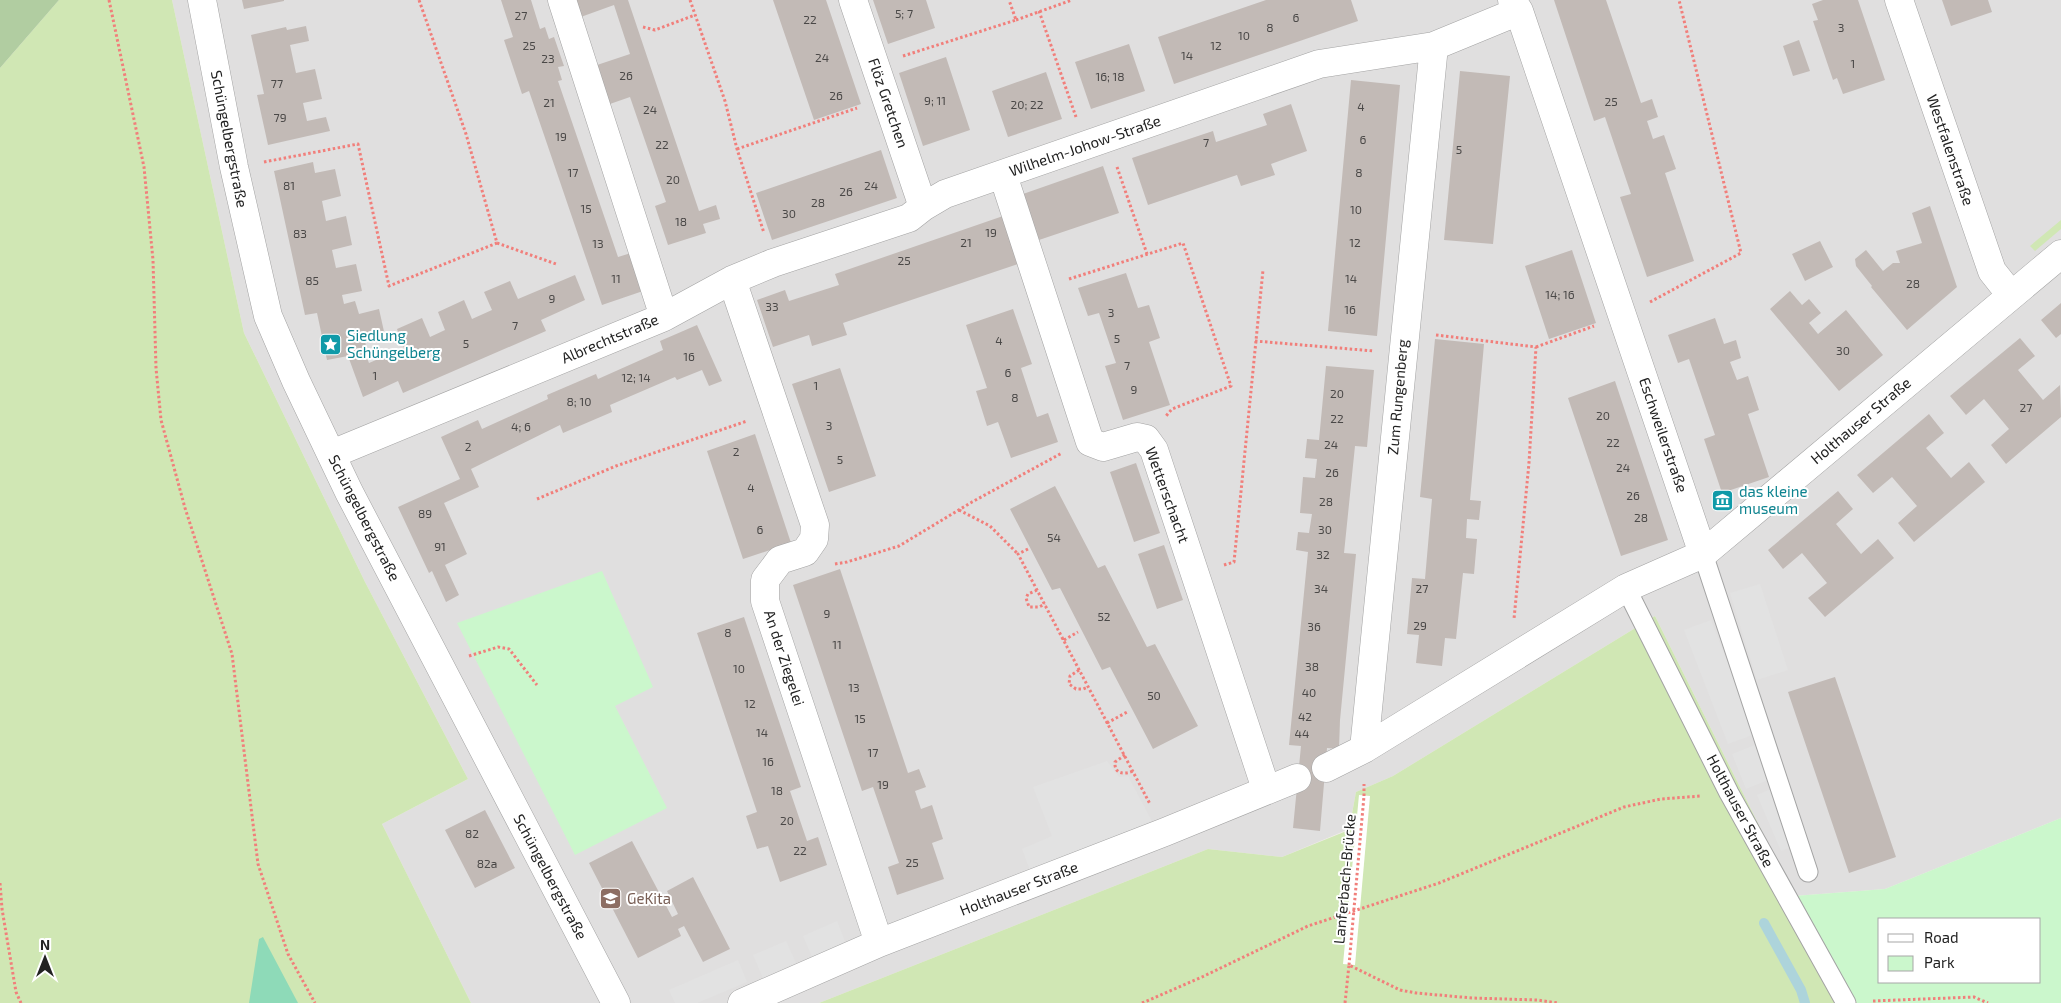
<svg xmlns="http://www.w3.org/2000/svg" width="2061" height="1003" viewBox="0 0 2061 1003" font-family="'Exo 2',sans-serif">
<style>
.residential{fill:#e0dfdf}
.grass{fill:#d0e7b4}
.forest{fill:#b1cda1}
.park{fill:#cbf7cc;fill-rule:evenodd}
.pitch{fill:#8edab8}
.parking{fill:#e2e2e2}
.pier{fill:#fff}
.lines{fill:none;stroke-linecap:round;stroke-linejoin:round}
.stream{stroke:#add4db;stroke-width:10}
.building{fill:#c2bab6}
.service-casing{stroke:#a3a3a3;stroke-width:21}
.minor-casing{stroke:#a3a3a3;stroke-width:29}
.path{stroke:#f17f7b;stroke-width:3;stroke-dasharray:2.5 2.5;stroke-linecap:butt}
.service{stroke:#fff;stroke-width:19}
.minor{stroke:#fff;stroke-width:28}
.path-bridge{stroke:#f17f7b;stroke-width:3;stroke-dasharray:2.5 2.5;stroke-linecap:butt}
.labels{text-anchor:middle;stroke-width:4;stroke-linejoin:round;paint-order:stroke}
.number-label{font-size:12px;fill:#4a4847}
.street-label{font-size:15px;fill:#222;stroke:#fff}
.culture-label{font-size:15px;fill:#0d838f;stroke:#fff;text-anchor:start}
.education-label{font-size:15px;fill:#785e54;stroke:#fff;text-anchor:start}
</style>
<rect width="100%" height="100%" fill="#f1eee9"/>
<path class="residential" d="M 172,0 L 2061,0 L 2061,818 L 1885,889 L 1794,896 L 1655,616 L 1393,776 L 1356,792 L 1349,829 L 1282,857 L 1208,849 L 819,1003 L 471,1003 L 382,824 L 468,779 L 365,582 L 244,333 Z"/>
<path class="grass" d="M 59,0 L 172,0 L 244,333 L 365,582 L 468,779 L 382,824 L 471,1003 L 0,1003 L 0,68 Z
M 2061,220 L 2061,229 L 2035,251 L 2030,246 Z
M 1655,616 L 1794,896 L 1857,1003 L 819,1003 L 1208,849 L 1282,857 L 1349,830 L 1356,792 L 1393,776 Z"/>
<path class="forest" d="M 0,0 L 59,0 L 0,68 Z"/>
<path class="park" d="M 602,571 L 653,687 L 615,706 L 667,808 L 575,855 L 457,623 Z
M 2061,818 L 2061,1003 L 1857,1003 L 1794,896 L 1885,889 ZM 1880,919 L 2040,919 L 2040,982 L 1880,982 Z"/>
<path class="pitch" d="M 263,937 L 298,1003 L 249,1003 L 259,939 Z"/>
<path class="parking" d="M 1760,584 L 1788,670 L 1757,680 L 1730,593 Z
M 1711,620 L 1755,734 L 1728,744 L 1684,630 Z
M 1757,744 L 1771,779 L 1746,789 L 1732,754 Z
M 1107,761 L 1119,777 L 1128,776 L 1152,821 L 1030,871 L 1022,849 L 1052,836 L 1033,787 Z
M 1771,789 L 1794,846 L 1781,851 L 1757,795 Z
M 837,921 L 846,944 L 812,957 L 803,936 Z
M 786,941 L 796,963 L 763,978 L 753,955 Z
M 738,960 L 747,982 L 697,1003 L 675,1003 L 669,990 Z"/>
<path class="pier" d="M 1359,795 L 1370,796 L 1355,965 L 1343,964 Z"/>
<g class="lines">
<path class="stream" d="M 1764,923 L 1801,990 L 1805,1003"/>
</g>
<path class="building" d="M 242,0 L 284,0 L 284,1 L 244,9 Z
M 501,0 L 531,0 L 540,29 L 545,27 L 549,39 L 554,37 L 564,66 L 558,67 L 562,80 L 558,81 L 618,257 L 631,253 L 643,291 L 602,305 L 529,91 L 522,94 L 504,40 L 513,37 Z
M 572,0 L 628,0 L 699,211 L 716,205 L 720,219 L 703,224 L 706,233 L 668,245 L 655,206 L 666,202 L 630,97 L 607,105 L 594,66 L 630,54 L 614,5 L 578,18 Z
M 773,0 L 826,0 L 861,104 L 814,120 Z
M 873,0 L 926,0 L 935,28 L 888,44 Z
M 1266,0 L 1351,0 L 1358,21 L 1174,84 L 1158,37 Z
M 1554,0 L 1606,0 L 1641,103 L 1652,99 L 1658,117 L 1647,121 L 1653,139 L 1664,135 L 1676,169 L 1665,173 L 1694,261 L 1647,277 L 1620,197 L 1631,194 L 1605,117 L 1594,121 Z
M 1823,0 L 1858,0 L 1885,80 L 1843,94 L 1837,78 L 1833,80 L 1813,21 L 1818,20 L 1812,4 Z
M 1942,0 L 1988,0 L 1992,12 L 1951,26 Z
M 306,26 L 309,41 L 290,45 L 296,73 L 315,69 L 322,99 L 303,103 L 307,121 L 326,117 L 330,131 L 268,145 L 257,95 L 264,94 L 251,35 L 286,27 L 287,30 Z
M 1799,40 L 1810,71 L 1793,76 L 1783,46 Z
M 1129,44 L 1145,91 L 1091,109 L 1075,62 Z
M 946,57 L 970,130 L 923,146 L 899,73 Z
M 1460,71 L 1510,76 L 1493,244 L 1444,240 Z
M 1046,72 L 1062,119 L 1008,137 L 992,91 Z
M 1351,80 L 1400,85 L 1377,336 L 1328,331 Z
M 1291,104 L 1307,151 L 1271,164 L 1275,175 L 1241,186 L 1237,175 L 1148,205 L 1132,158 L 1213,131 L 1216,142 L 1267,125 L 1263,114 Z
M 881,150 L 897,198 L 772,240 L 756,193 Z
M 313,162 L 315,173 L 335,169 L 341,196 L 322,201 L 326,221 L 346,216 L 352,245 L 332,250 L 336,268 L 356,264 L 362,291 L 342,295 L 344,304 L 355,301 L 359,314 L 379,309 L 385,336 L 365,341 L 367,352 L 365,353 L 369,363 L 404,348 L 397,329 L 422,318 L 430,337 L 445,330 L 438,312 L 464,300 L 472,319 L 492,310 L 484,292 L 510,281 L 518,299 L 575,275 L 585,300 L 541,320 L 546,331 L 403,393 L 398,381 L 363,397 L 348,356 L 327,360 L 317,313 L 305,315 L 274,171 Z
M 1103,166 L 1119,213 L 1039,240 L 1023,194 Z
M 1930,206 L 1957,287 L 1907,330 L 1871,287 L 1872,286 L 1856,266 L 1855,259 L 1866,250 L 1883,271 L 1893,263 L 1900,263 L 1896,251 L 1922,243 L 1912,213 Z
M 1006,215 L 1021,263 L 843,323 L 847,335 L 812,346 L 809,335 L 773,347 L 757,300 L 785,290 L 789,301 L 839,285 L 835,274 Z
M 1820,241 L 1833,267 L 1805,281 L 1792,254 Z
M 1572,250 L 1596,323 L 1549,339 L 1525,266 Z
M 1126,273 L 1138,308 L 1149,305 L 1160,338 L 1149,342 L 1170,405 L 1123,420 L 1105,366 L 1116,363 L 1099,313 L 1088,316 L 1078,288 Z
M 1790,291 L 1802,305 L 1809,299 L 1821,313 L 1809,323 L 1818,334 L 1846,310 L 1883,355 L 1839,391 L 1770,309 Z
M 2061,303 L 2061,334 L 2056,338 L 2041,320 Z
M 1013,309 L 1032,364 L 1021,368 L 1037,417 L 1048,413 L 1058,442 L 1011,458 L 998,422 L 987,426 L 976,391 L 987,388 L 966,325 Z
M 1715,318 L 1724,344 L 1736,340 L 1741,358 L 1730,362 L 1737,380 L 1748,376 L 1759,410 L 1748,414 L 1769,477 L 1722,493 L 1704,439 L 1715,435 L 1689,359 L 1678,363 L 1668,335 Z
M 697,325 L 722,381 L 709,386 L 702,370 L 677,380 L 675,377 L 610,405 L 612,412 L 563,433 L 560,425 L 471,469 L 479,487 L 444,503 L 467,554 L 445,565 L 459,595 L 446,602 L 432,571 L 429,573 L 398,507 L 460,479 L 441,437 L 478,420 L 482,429 L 548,399 L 547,395 L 596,374 L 598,379 L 663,350 L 660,341 Z
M 2020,338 L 2035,356 L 2018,370 L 2043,400 L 2060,385 L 2061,417 L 2006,464 L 1991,445 L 2009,429 L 1984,399 L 1966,415 L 1950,396 Z
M 1435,339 L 1484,344 L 1470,500 L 1481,501 L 1479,520 L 1467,519 L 1466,538 L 1477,539 L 1474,574 L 1463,573 L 1456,639 L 1445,638 L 1442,666 L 1416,663 L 1419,635 L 1407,634 L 1412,578 L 1425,579 L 1432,499 L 1420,497 Z
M 1326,366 L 1374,370 L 1367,447 L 1355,446 L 1344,553 L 1356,554 L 1340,720 L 1339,749 L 1327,748 L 1320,831 L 1293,828 L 1301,746 L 1289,745 L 1308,552 L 1296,550 L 1298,532 L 1309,533 L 1312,514 L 1300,513 L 1303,477 L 1315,478 L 1317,459 L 1305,458 L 1307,439 L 1319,440 Z
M 840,368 L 876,476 L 829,492 L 792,384 Z
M 1615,381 L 1668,540 L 1621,556 L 1568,398 Z
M 1929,414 L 1944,433 L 1926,448 L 1951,478 L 1969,462 L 1985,482 L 1914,542 L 1898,523 L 1917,506 L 1892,477 L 1873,493 L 1857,475 Z
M 755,434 L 791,543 L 743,559 L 707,451 Z
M 1136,463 L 1160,533 L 1134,542 L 1110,472 Z
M 1055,486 L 1098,568 L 1105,565 L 1147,647 L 1155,644 L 1198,726 L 1153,749 L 1110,667 L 1102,670 L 1060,588 L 1052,590 L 1010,509 Z
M 1838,491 L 1853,509 L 1836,524 L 1861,554 L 1878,539 L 1894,558 L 1825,617 L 1808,598 L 1827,583 L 1802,553 L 1783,569 L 1768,550 Z
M 1164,545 L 1183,600 L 1157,609 L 1138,554 Z
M 840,569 L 908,773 L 919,769 L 926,787 L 915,791 L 921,809 L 932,805 L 943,839 L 932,843 L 944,879 L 897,895 L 888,867 L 899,863 L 873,787 L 862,791 L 793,585 Z
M 744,617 L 801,787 L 790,791 L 807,841 L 818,837 L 827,865 L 780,882 L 768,846 L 757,849 L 746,816 L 757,812 L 697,633 Z
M 1835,677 L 1896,857 L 1849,873 L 1788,692 Z
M 485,810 L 515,868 L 475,888 L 445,830 Z
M 632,841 L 672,917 L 678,914 L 667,891 L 693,877 L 730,949 L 703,962 L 684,926 L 678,929 L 681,936 L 638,958 L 589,863 Z"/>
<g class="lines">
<defs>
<path id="service" d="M 1703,554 L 1808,872
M 1626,588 L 1729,793 L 1846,1003"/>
<path id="minor" d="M 202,0 L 234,167 L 268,316 L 296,381 L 349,492 L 616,1003
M 562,0 L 664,317
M 853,0 L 923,207
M 1512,0 L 1519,11 L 1703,554
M 1899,0 L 1992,271 L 2011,295
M 1003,175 L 1090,442 L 1103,447 L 1137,437 L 1146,439 L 1154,450 L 1266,789
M 732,280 L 815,525 L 814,539 L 805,552 L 780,560 L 765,580 L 765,601 L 879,943
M 332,454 L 664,317 L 732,280 L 773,263 L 909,218 L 923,207 L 945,194 L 1319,64 L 1434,46 L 1519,11
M 1364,749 L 1434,46
M 1326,768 L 1364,749 L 1626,588 L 1703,554 L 2061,254
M 742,1003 L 879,943 L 1165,832 L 1297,778"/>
</defs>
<use href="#service" class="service-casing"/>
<use href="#minor" class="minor-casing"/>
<path class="path" d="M 109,0 L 144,167 L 153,260 L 156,368 L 161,420 L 185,508 L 232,654 L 258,864 L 288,954 L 315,1003
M 690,0 L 725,101 L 737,149 L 764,233
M 1039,11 L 1076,117
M 1016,20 L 1072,0
M 643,27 L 655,30 L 695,15
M 903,56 L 1016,20 L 1009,0
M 737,149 L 857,108
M 264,162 L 358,144 L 389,286 L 497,243 L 466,134 L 419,0
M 1117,167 L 1147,254
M 497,243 L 556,264
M 1069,279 L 1183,243 L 1231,386 L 1172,409 L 1166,416
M 1650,302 L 1741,253 L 1679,0
M 1436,335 L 1536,347 L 1529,463 L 1514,619
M 1255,341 L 1374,351
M 1536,347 L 1594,326
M 537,499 L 616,466 L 747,421
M 959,510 L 990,526 L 1018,554
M 1028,549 L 1018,554 L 1150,804
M 835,564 L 847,562 L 899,546 L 972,502 L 1062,453
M 1224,565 L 1234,562 L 1263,270
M 1037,590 L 1028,594 L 1026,598 L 1029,607 L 1039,607 L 1045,604
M 1064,640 L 1078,632
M 469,656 L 498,647 L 509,649 L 537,685
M 1079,670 L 1070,676 L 1069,684 L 1076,689 L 1083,689 L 1088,687
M 1107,723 L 1129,711
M 1125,755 L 1115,762 C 1114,774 1124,775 1133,771
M 1364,796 L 1364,784
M 0,883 L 2,909 L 16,992 L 21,1003
M 1873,1001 L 1974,997 L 1988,1003
M 1142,1003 L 1202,977 L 1308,926 L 1439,883 L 1624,807 L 1661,799 L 1701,796
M 1345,1003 L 1349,965 L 1400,990 L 1416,993 L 1472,998 L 1537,1000 L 1558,1003"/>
<use href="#service" class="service"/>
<use href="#minor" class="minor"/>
<path class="path-bridge" d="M 1349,965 L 1364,796"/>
</g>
<defs>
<symbol id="sight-square" viewBox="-11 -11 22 22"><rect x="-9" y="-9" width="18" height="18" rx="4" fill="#0f9aa8" stroke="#fff"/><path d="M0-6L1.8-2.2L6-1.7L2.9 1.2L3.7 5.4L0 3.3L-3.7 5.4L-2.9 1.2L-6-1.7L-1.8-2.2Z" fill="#fff"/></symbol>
<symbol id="museum-square" viewBox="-11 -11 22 22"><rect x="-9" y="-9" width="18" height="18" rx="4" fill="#0f9aa8" stroke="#fff"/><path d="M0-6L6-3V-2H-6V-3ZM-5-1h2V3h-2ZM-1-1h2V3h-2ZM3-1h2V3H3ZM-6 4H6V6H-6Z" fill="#fff"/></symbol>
<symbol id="school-square" viewBox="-11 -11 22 22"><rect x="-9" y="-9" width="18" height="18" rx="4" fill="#8d6e63" stroke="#fff"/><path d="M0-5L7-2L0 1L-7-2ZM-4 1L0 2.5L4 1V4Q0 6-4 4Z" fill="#fff"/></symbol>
</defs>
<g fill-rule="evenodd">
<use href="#sight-square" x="318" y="332" width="25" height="25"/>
<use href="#museum-square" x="1710" y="488" width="25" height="25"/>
<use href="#school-square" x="598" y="886" width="25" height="25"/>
</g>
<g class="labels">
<g class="number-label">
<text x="904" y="18">5; 7</text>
<text x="521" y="20">27</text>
<text x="1296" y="22">6</text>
<text x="810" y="24">22</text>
<text x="1270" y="32">8</text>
<text x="1841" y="32">3</text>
<text x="1244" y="40">10</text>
<text x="529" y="50">25</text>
<text x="1216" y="50">12</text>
<text x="1187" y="60">14</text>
<text x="822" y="62">24</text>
<text x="548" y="63">23</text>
<text x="1853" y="68">1</text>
<text x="626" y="80">26</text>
<text x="1110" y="81">16; 18</text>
<text x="277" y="88">77</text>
<text x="836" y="100">26</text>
<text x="935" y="105">9; 11</text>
<text x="1611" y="106">25</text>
<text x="549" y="107">21</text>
<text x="1027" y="109">20; 22</text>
<text x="1361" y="111">4</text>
<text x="650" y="114">24</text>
<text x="280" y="122">79</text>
<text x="561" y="141">19</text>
<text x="1363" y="144">6</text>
<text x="1206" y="147">7</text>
<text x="662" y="149">22</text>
<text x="1459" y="154">5</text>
<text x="573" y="177">17</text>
<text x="1359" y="177">8</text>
<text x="673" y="184">20</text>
<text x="289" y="190">81</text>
<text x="871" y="190">24</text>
<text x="846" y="196">26</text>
<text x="818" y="207">28</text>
<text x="586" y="213">15</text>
<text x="1356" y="214">10</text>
<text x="789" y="218">30</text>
<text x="681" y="226">18</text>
<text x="991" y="237">19</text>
<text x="300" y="238">83</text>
<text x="966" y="247">21</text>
<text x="1355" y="247">12</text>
<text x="598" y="248">13</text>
<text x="904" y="265">25</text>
<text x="616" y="283">11</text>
<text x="1351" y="283">14</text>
<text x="312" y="285">85</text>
<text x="1913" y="288">28</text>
<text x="1560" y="299">14; 16</text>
<text x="552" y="303">9</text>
<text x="772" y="311">33</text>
<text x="1350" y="314">16</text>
<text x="1111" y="317">3</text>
<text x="515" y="330">7</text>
<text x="1117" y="343">5</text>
<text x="999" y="345">4</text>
<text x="466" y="348">5</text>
<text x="1843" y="355">30</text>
<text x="689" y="361">16</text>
<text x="1127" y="370">7</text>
<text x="1008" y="377">6</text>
<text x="375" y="380">1</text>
<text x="636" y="382">12; 14</text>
<text x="816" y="390">1</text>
<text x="1134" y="394">9</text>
<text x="1337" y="398">20</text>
<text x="1015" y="402">8</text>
<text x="579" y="406">8; 10</text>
<text x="2026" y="412">27</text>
<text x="1603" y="420">20</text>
<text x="1337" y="423">22</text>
<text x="829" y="430">3</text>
<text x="521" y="431">4; 6</text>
<text x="1613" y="447">22</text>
<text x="1331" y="449">24</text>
<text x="468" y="451">2</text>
<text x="736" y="456">2</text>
<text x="840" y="464">5</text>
<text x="1623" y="472">24</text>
<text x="1332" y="477">26</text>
<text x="751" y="492">4</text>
<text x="1633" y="500">26</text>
<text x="1326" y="506">28</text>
<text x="425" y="518">89</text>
<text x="1641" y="522">28</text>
<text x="760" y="534">6</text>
<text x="1325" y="534">30</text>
<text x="1054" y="542">54</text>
<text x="440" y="551">91</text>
<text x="1323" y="559">32</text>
<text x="1321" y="593">34</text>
<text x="1422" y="593">27</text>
<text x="827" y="618">9</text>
<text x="1104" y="621">52</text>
<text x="1420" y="630">29</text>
<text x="1314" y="631">36</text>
<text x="728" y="637">8</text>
<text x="837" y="649">11</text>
<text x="1312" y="671">38</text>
<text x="739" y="673">10</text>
<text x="854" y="692">13</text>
<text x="1309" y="697">40</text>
<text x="1154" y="700">50</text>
<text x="750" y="708">12</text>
<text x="1305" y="721">42</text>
<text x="860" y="723">15</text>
<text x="762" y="737">14</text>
<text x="1302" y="738">44</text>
<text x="873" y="757">17</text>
<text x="768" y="766">16</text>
<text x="883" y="789">19</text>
<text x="777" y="795">18</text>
<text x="787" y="825">20</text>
<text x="472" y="838">82</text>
<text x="800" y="855">22</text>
<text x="912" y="867">25</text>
<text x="487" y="868">82a</text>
</g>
<g class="street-label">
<text transform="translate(888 103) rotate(71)" y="5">Flöz Gretchen</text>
<text transform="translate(229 139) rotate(79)" y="5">Schüngelbergstraße</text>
<text transform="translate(1085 146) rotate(-19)" y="5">Wilhelm-Johow-Straße</text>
<text transform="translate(1950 150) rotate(71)" y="5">Westfalenstraße</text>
<text transform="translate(610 339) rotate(-23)" y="5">Albrechtstraße</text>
<text transform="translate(1398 397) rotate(-85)" y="5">Zum Rungenberg</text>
<text transform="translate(1861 421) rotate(-40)" y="5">Holthauser Straße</text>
<text transform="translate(1663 435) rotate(71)" y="5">Eschweilerstraße</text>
<text transform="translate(1167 495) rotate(70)" y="5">Wetterschacht</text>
<text transform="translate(364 518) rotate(63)" y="5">Schüngelbergstraße</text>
<text transform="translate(784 658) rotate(72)" y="5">An der Ziegelei</text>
<text transform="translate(1740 811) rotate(62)" y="5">Holthauser Straße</text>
<text transform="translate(550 877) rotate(62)" y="5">Schüngelbergstraße</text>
<text transform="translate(1345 879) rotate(-85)" y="5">Lanferbach-Brücke</text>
<text transform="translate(1019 889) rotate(-21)" y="5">Holthauser Straße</text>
</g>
<g class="culture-label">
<text x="347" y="341">Siedlung<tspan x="347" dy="17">Schüngelberg</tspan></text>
<text x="1739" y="497">das kleine<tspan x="1739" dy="17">museum</tspan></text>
</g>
<g class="education-label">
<text x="627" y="904">GeKita</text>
</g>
</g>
<rect x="1878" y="918" width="162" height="65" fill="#ffffff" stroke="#a7a7a7"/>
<rect x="1888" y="934" width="25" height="8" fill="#ffffff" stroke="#a7a7a7"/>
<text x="1924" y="943" font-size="15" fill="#222222">Road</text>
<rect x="1888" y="956" width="25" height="15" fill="#cbf7cc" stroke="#a7a7a7"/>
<text x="1924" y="968" font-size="15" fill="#222222">Park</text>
<g transform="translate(45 958)" stroke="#ffffff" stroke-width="4" paint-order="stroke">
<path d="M0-4L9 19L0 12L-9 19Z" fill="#222222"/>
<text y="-8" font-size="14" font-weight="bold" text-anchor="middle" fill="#222222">N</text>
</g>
</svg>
